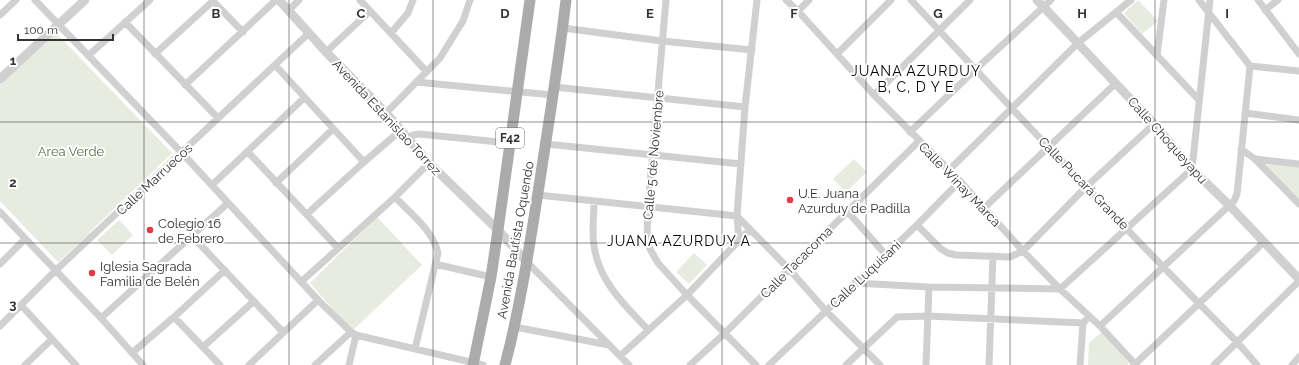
<svg xmlns="http://www.w3.org/2000/svg" width="1299" height="365" viewBox="0 0 1299 365" font-family="Raleway,sans-serif">
<style>
.green{fill:#e6ecdf}
.lines{fill:none;stroke-linecap:round;stroke-linejoin:round}
.minor{stroke:#d0d0d0;stroke-width:7}
.tertiary{stroke:#d0d0d0;stroke-width:9}
.primary{stroke:#ababab;stroke-width:11}
.grid{fill:none;stroke:#333;stroke-width:1;stroke-opacity:0.55}
.poi-dot{fill:#e63946;stroke:#fff;stroke-width:1.5}
.labels{text-anchor:middle;stroke-width:4;stroke-linejoin:round;paint-order:stroke}
.shield{fill:#fff;stroke:#707070;stroke-width:1}
.shield-label{font-size:12px;font-weight:bold;fill:#333}
.street-label{font-size:13px;fill:#333;stroke:#fff}
.park-label{font-size:13px;fill:#56703f;stroke:#fff}
.poi-label{font-size:13px;fill:#333;stroke:#fff;text-anchor:start}
.neighbourhood-label{font-size:14px;letter-spacing:1px;fill:#000;stroke:#fff}
.grid-label{font-size:13px;text-anchor:middle;font-weight:bold;fill:#333;stroke:#fff;stroke-width:4;stroke-linejoin:round;paint-order:stroke}
</style>
<rect width="100%" height="100%" fill="#fff"/>
<path class="green" d="M 1138,0 L 1158,21 L 1142,34 L 1124,13 Z
M 56,33 L 172,153 L 89,233 L 89,234 L 58,262 L 0,201 L 0,84 L 52,35 L 53,36 Z
M 854,159 L 867,172 L 846,192 L 833,179 Z
M 1263,163 L 1299,167 L 1299,201 Z
M 377,217 L 422,265 L 352,331 L 310,283 Z
M 119,220 L 133,235 L 112,255 L 97,240 Z
M 694,253 L 707,265 L 689,284 L 676,272 Z
M 1102,332 L 1128,362 L 1128,365 L 1088,365 L 1089,343 Z"/>
<g class="lines">
<path class="minor" d="M 35,0 L 182,153 L 318,300 L 351,332 L 356,335 L 483,365
M 212,0 L 243,32
M 360,0 L 427,72
M 666,0 L 648,207 L 647,238 L 650,249 L 658,263 L 687,295 L 756,365
M 786,0 L 798,11 L 874,95 L 960,181 L 1023,251 L 1060,289 L 1100,326 L 1136,365
M 911,0 C 1018,116 1127,231 1238,343 L 1257,365
M 1258,0 L 1299,54
M 289,10 L 299,0
M 1265,10 L 1278,0
M 798,11 L 809,0
M 1116,12 L 1199,100
M 0,15 L 16,0
M 125,22 L 218,118
M 563,28 L 662,41 L 752,50
M 391,33 L 408,13 L 413,0
M 326,52 L 370,11
M 155,54 L 213,1
M 837,54 L 891,0
M 89,55 L 150,0
M 1157,55 L 1164,0
M 275,65 L 364,162
M 1250,66 L 1299,71
M 416,82 L 553,95
M 185,85 L 276,0
M 554,87 L 745,107
M 874,95 L 970,0
M 386,113 L 440,58 L 463,21 L 470,0
M 1245,113 L 1299,120
M 910,132 L 975,70 L 1051,0
M 408,138 L 413,135 L 419,134 L 509,143
M 546,144 L 741,164
M 1241,149 L 1255,159 L 1299,204
M 248,152 L 338,248
M 1255,159 L 1299,164
M 949,170 L 1078,43 L 1131,0
M 276,183 L 333,129
M 212,185 L 304,98
M 538,195 L 737,216 L 789,269 L 826,311 L 880,365
M 395,197 C 410,213 433,230 438,253 L 415,349
M 594,202 C 594,218 591,236 595,251 C 601,284 627,307 648,330
M 984,208 L 1116,83
M 847,211 L 886,255
M 0,212 L 101,318 L 143,365
M 307,214 L 364,162 L 401,130
M 917,225 L 941,249 L 948,253 L 956,255 L 1010,257 L 1023,251 L 1086,187 L 1154,124
M 192,236 L 283,332
M 739,240 L 737,216 L 745,107 L 757,0
M 527,262 L 629,365
M 0,264 L 25,239
M 435,264 L 491,277
M 301,282 L 395,197 L 429,163
M 855,283 L 929,287 L 1060,289 L 1192,169 L 1210,0
M 21,305 L 76,365
M 174,317 L 220,365
M 101,318 L 228,203
M 0,326 L 55,271 L 309,33
M 1100,326 L 1234,201 L 1237,194 L 1250,66 L 1199,0
M 515,327 L 609,345
M 203,347 L 254,301
M 132,353 L 174,317 L 225,270
M 620,356 L 687,295 L 750,229
M 25,365 L 52,339
M 249,365 L 318,300
M 315,365 L 351,332
M 349,365 L 356,335
M 690,365 L 725,333 L 789,269 L 919,141
M 769,365 L 917,225 L 960,181
M 846,365 L 897,317 L 927,316 L 1083,323
M 926,365 L 929,287
M 989,365 L 993,256
M 1080,365 L 1083,323 L 1086,320
M 1134,365 L 1264,242
M 1214,365 L 1299,281
M 1292,365 L 1299,357"/>
<path class="tertiary" d="M 279,0 L 326,52 L 386,113 L 429,163 L 498,230 L 527,262
M 1037,0 L 1154,124 L 1192,169 L 1229,205 L 1299,279
M 0,79 L 85,0"/>
<path class="primary" d="M 473,365 L 491,277 L 498,230 L 530,0
M 505,365 C 521,304 530,242 540,180 C 549,120 559,60 566,0"/>
</g>
<path class="grid" d="M 144,0 L 144,365M 289,0 L 289,365M 433,0 L 433,365M 577,0 L 577,365M 722,0 L 722,365M 866,0 L 866,365M 1010,0 L 1010,365M 1155,0 L 1155,365M 0,122 L 1299,122M 0,243 L 1299,243"/>
<g class="poi-dot">
<circle cx="790" cy="200" r="4"/>
<circle cx="150" cy="230" r="4"/>
<circle cx="92" cy="273" r="4"/>
</g>
<g class="labels">
<rect class="shield" x="496" y="128" width="28" height="20" rx="3"/>
<g class="shield-label">
<text x="510" y="142">F42</text>
</g>
<g class="street-label">
<text transform="translate(387 117) rotate(47)" y="5">Avenida Estanislao Torrez</text>
<text transform="translate(1168 140) rotate(48)" y="5">Calle Choqueyapu</text>
<text transform="translate(653 155) rotate(-85)" y="5">Calle 5 de Noviembre</text>
<text transform="translate(154 179) rotate(-43)" y="5">Calle Marruecos</text>
<text transform="translate(1084 183) rotate(46)" y="5">Calle Pucará Grande</text>
<text transform="translate(960 184) rotate(46)" y="5">Calle Winay Marca</text>
<text transform="translate(515 240) rotate(-80)" y="5">Avenida Bautista Oquendo</text>
<text transform="translate(796 262) rotate(-45)" y="5">Calle Tacacoma</text>
<text transform="translate(865 274) rotate(-43)" y="5">Calle Luquisani</text>
</g>
<g class="park-label">
<text x="71" y="156">Area Verde</text>
</g>
<g class="poi-label">
<text x="798" y="198">U.E. Juana<tspan x="798" dy="15">Azurduy de Padilla</tspan></text>
<text x="158" y="228">Colegio 16<tspan x="158" dy="15">de Febrero</tspan></text>
<text x="100" y="271">Iglesia Sagrada<tspan x="100" dy="15">Familia de Belén</tspan></text>
</g>
<g class="neighbourhood-label">
<text x="916" y="76">JUANA AZURDUY<tspan x="916" dy="16">B, C, D Y E</tspan></text>
<text x="679" y="246">JUANA AZURDUY A</text>
</g>
</g>
<g class="grid-label">
<text x="216" y="18">B</text>
<text x="361" y="18">C</text>
<text x="505" y="18">D</text>
<text x="650" y="18">E</text>
<text x="794" y="18">F</text>
<text x="938" y="18">G</text>
<text x="1082" y="18">H</text>
<text x="1227" y="18">I</text>
<text x="13" y="65">1</text>
<text x="13" y="187">2</text>
<text x="13" y="309">3</text>
</g>
<path d="M18 34v6h95v-6" fill="none" stroke="#333333" stroke-width="2"/>
<text x="24" y="34" font-size="12" fill="#333333" stroke="#ffffff" stroke-width="3" paint-order="stroke">100 m</text>
</svg>
